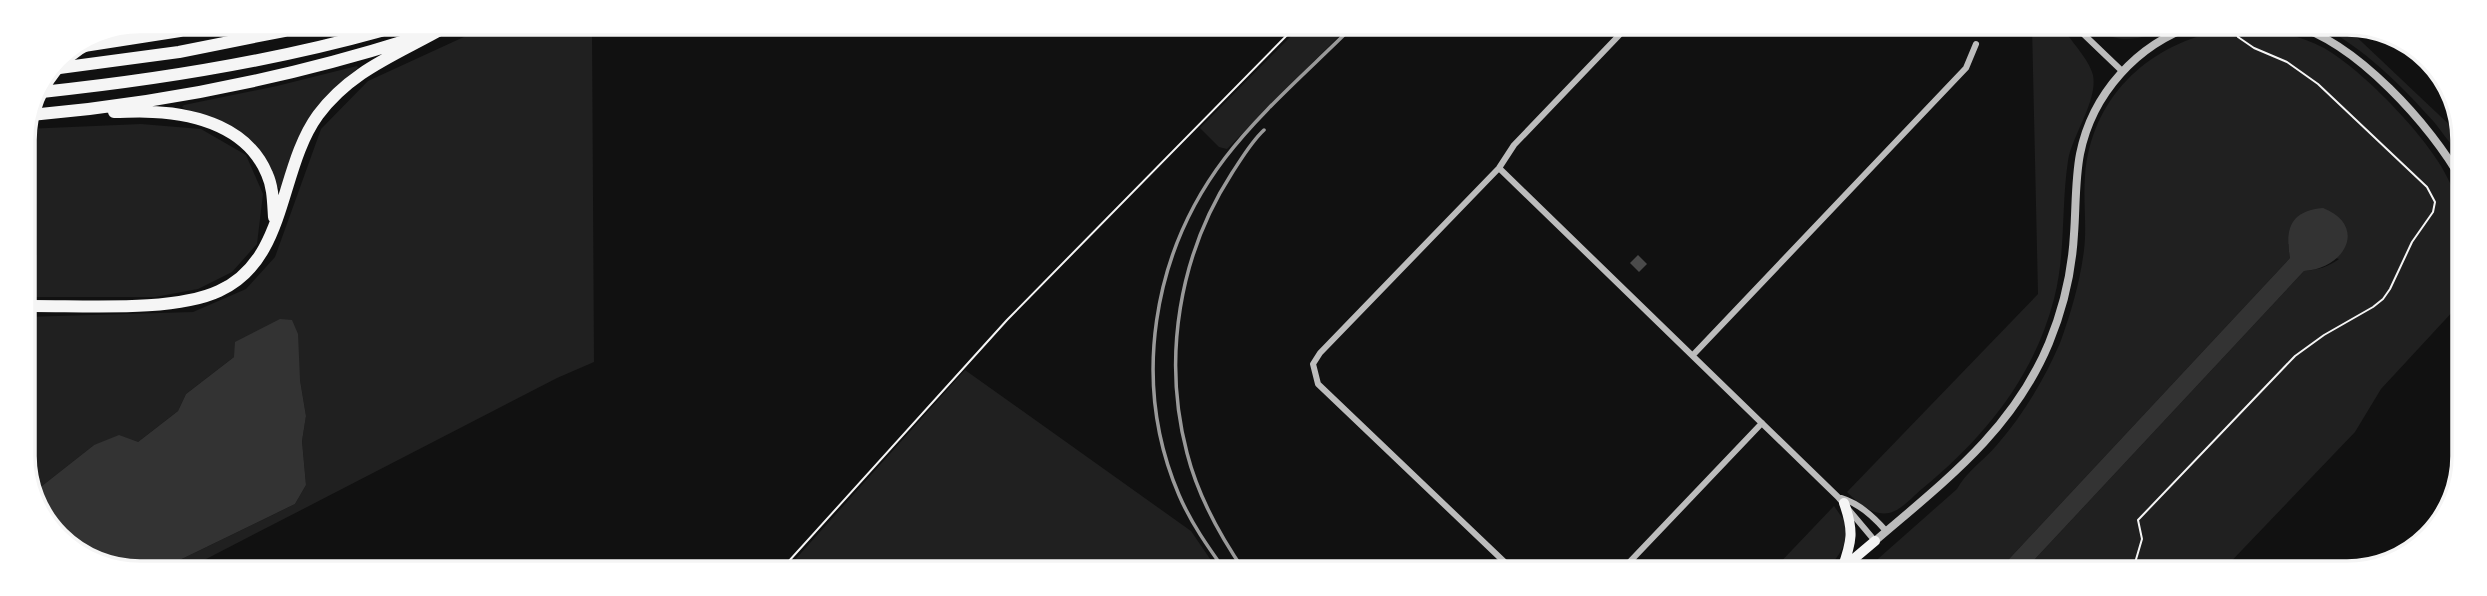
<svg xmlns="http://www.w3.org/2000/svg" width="2487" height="596" viewBox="0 0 2487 596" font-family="Lora,serif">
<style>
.green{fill:#202020}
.water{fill:#333}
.building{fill:#4a4a4a}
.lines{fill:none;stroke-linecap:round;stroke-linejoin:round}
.path{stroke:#f5f5f5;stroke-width:2}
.minor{stroke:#bcbcbc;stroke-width:6}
.tertiary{stroke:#bcbcbc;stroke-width:8}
.trunk{stroke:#f5f5f5;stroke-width:10}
.motorway{stroke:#f5f5f5;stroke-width:12}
.rail{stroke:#9a9a9a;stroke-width:3.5}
.rim{fill:none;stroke:#f5f5f5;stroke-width:3.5}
</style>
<rect width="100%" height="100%" fill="#111"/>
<path class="green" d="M 2319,25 L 2344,25 L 2456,131 L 2462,131 L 2462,155 C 2451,146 2443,133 2434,122 C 2402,86 2363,47 2319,25 Z
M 2032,26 L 2061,26 C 2070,40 2089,59 2093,75 C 2098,101 2072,135 2068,161 C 2061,207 2066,253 2054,299 C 2034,377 1984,438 1923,488 C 1913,496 1902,510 1889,513 C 1872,516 1858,503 1847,492 L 2038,294 Z
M 2091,26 L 2170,26 C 2143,40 2118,46 2091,26 Z
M 1299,28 L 1347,28 L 1227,149 L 1219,147 L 1200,128 Z
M 2258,29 C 2281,32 2303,37 2324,48 C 2363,70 2433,142 2450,183 C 2460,206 2462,232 2462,256 C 2462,274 2464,292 2456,308 L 2381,389 L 2355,432 L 2220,573 L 2022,573 L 2304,271 C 2318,270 2328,267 2339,259 L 2288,244 L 2290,258 L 1996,573 L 1862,573 L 1957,489 C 1966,472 1983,461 1996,446 C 2023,415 2044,380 2060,343 C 2071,313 2080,282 2084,250 C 2087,226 2083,201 2085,176 C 2091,99 2145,47 2218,31 L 2219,34 L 2257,33 Z
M 479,30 L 592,30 L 594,362 L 557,378 L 183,571 L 157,571 L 295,504 L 306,485 L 302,441 L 306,416 L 300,380 L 234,357 L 186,394 L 178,411 L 138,442 L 94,445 L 33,493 L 25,479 L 24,317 L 193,312 L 246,289 L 275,257 L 321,129 L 368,81 Z
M 357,66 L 358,68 L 338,86 L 281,189 L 276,187 L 263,156 L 182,107 L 184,105 L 277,86 Z
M 141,124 L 201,129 L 246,155 L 263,194 L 257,244 L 232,272 L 198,289 L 155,297 L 24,297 L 25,129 Z
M 965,370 L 1191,531 L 1219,572 L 784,572 Z
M 1834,506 L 1848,526 C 1845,548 1839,558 1822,573 L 1770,573 Z"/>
<path class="water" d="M 2323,208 C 2367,225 2347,268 2304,271 L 2022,573 L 1996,573 L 2290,258 C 2285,229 2290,211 2323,208 Z
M 280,319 L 292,320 L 298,334 L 300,380 L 306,416 L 302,441 L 306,485 L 295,504 L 157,571 L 118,571 L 57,539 L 33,493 L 94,445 L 119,435 L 138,442 L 178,411 L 186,394 L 234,357 L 235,342 Z"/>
<path class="building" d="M 1638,255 L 1647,264 L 1639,272 L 1630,263 Z"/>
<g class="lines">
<path class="path" d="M 779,572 L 1007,320 L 1294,28
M 2132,573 L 2142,539 L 2138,520 L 2295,356 L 2324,335 L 2373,307 L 2383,299 L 2390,289 L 2412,242 L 2433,212 L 2435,202 L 2427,187 L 2318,84 L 2287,62 L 2254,48 L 2238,37 L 2232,25"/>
<path class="minor" d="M 2075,26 L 2122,71
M 1499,168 L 1838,497 L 1875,541
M 1693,355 L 1966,68 L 1976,44
M 1841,498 C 1858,503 1874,517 1886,531
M 1515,572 L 1318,384 L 1313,364 L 1320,353 L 1499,168 L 1514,145 L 1627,27
M 1620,572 L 1762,423"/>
<path class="tertiary" d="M 2293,25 C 2356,42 2431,125 2462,181
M 1875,541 C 1945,481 2013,430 2049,343 C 2063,309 2072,271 2074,234 C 2076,208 2075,180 2080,154 C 2092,94 2137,44 2195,25"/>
<path class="trunk" d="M 1843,568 L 1875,541
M 1842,569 C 1852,541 1854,531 1844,503"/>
<path class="motorway" d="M 71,48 L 180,31
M 52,69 L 179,52 L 284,31
M 42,92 C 156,80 270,62 381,31
M 114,112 C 127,112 140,111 153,112 C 197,114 248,128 267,174 C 273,187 273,202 274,217
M 31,115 C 160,104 287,78 411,39
M 24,306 C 78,305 172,313 219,291 C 288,260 278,170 318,115 C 350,72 393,56 438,31"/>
<path class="rail" d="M 1226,572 C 1208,547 1191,523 1179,495 C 1131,383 1152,254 1225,158 C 1260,112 1310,69 1351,28
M 1245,572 C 1220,536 1198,496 1187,453 C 1162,358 1179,255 1232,173 C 1242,158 1251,142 1264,130"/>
</g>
<path d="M0 0H2487V596H0ZM140 35H2347A105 105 0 0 1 2452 140V456A105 105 0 0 1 2347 561H140A105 105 0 0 1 35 456V140A105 105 0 0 1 140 35Z" fill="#fff" fill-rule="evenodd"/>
<path class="rim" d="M140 35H2347A105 105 0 0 1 2452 140V456A105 105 0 0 1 2347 561H140A105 105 0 0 1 35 456V140A105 105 0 0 1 140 35Z"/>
</svg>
